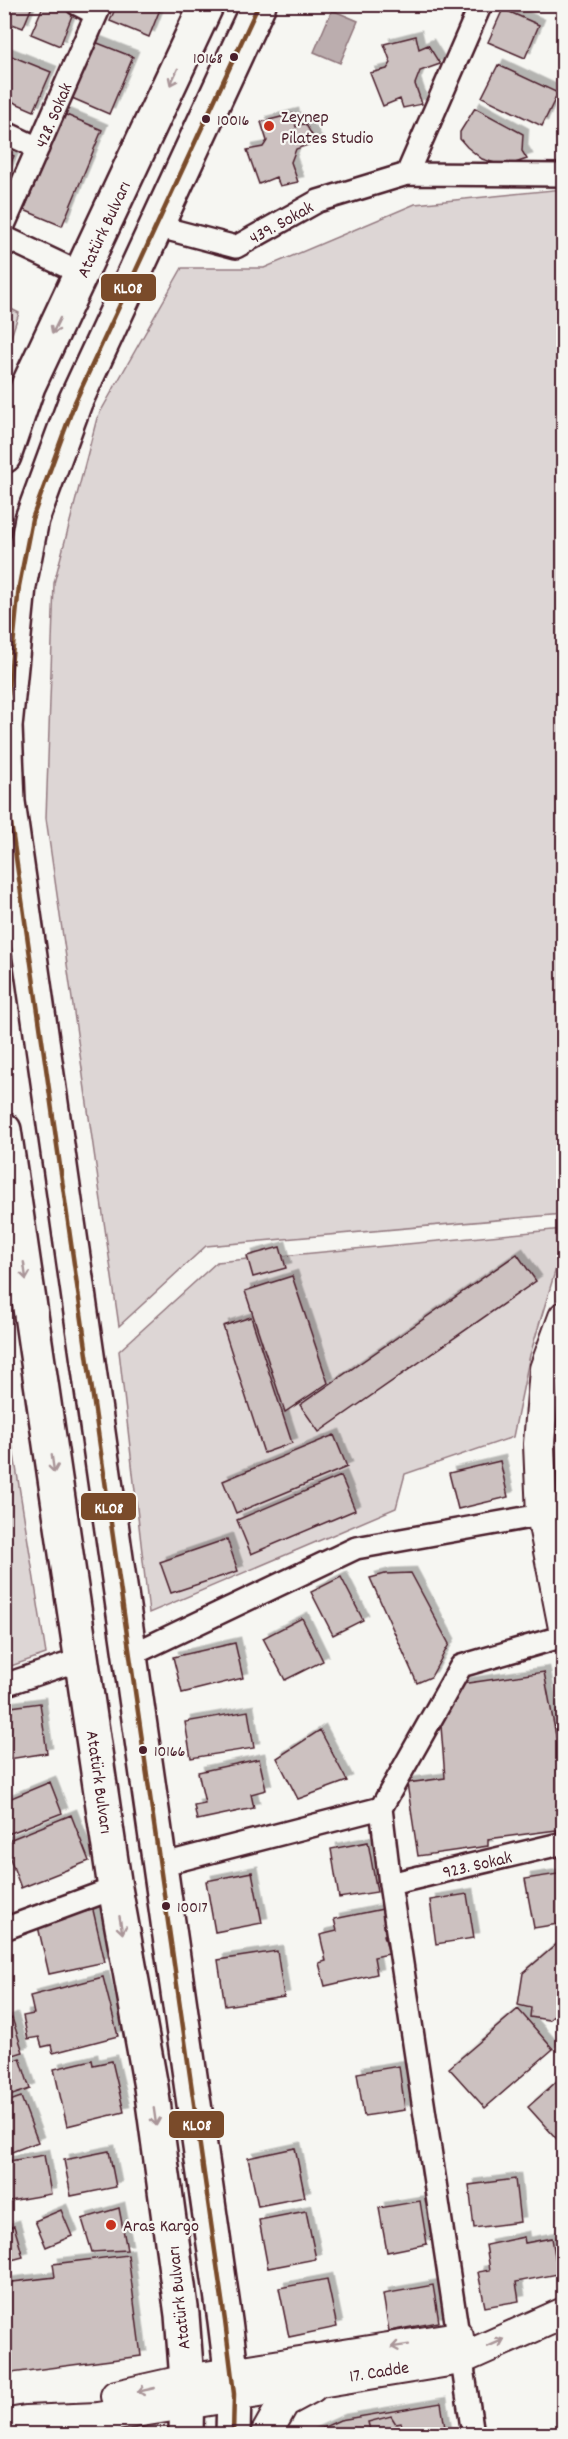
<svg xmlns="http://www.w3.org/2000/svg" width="568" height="2439" viewBox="0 0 568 2439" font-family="Dekko,sans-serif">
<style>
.green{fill:#ddd6d5;stroke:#947a80;stroke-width:1.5}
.water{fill:#bbadae;stroke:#8e747a;stroke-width:1.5}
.building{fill:#ccc1c0;stroke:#4a1f2b;stroke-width:1.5;filter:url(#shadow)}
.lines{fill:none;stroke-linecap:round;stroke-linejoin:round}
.street-casing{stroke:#4a1f2b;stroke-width:26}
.secondary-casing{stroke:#4a1f2b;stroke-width:34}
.primary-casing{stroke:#4a1f2b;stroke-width:38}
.street{stroke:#f6f6f2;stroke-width:21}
.secondary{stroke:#f6f6f2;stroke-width:30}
.primary{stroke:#f6f6f2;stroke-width:33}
.bus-1-casing{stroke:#f6f6f2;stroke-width:9}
.bus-1{stroke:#7a4b2a;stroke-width:4.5}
.oneway{stroke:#a99598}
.bus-dot{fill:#4a1f2b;stroke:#f6f6f2;stroke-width:2}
.poi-dot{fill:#c8321e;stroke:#f6f6f2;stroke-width:2}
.labels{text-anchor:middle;stroke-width:4.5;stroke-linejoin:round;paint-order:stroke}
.bus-label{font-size:16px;fill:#4a1f2b;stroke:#f6f6f2;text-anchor:start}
.street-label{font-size:18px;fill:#4a1f2b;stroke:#f6f6f2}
.poi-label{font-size:18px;fill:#4a1f2b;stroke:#f6f6f2;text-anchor:start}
.line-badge{stroke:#f6f6f2;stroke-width:2}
.badge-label{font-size:16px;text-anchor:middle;font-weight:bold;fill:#fff}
</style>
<defs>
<filter id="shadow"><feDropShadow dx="5.5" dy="-5.5" stdDeviation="0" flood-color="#0004"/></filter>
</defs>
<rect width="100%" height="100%" fill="#f6f6f2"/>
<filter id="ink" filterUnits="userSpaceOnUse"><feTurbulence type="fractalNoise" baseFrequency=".0167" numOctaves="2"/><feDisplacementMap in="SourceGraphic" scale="12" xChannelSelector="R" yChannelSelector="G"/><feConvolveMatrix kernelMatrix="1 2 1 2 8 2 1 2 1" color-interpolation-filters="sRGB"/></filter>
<g filter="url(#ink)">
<path class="green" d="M 563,189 L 563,1214 L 206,1246 L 119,1326 L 46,818 L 54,583 L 97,418 L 182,268 L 264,268 L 415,204 Z
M 5,306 L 19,313 L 5,355 Z
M 563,1229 L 563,1245 L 530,1355 L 513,1437 L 405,1474 L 396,1508 L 149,1613 L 119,1351 L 217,1262 Z
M 4,1392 L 46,1654 L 5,1668 L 4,1668 Z"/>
<path class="water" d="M 332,10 L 358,21 L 340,63 L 314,52 Z"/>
<path class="building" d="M 4,4 L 33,4 L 23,28 L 4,21 Z
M 44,4 L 54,4 L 73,13 L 60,46 L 31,34 Z
M 117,4 L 162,4 L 149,37 L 110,21 Z
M 503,9 L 539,25 L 525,58 L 488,42 Z
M 416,36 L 419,49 L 428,45 L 440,64 L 420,71 L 415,84 L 422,104 L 403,108 L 400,99 L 383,106 L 370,73 L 387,69 L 391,63 L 384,44 Z
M 95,42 L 133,57 L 109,114 L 72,98 Z
M 4,53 L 51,72 L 34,111 L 4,98 Z
M 498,65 L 558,93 L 542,126 L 482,97 Z
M 475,108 L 523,134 L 522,151 L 527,159 L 512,164 L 498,164 L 482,159 L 467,147 L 460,139 L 460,132 Z
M 64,114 L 102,130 L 62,226 L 24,210 Z
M 293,114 L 296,127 L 305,123 L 316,142 L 296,149 L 291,162 L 298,182 L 280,186 L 276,177 L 259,184 L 247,150 L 263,147 L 267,141 L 261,122 Z
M 4,152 L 14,156 L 4,178 Z
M 280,1247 L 286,1268 L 253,1277 L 247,1256 Z
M 517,1254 L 536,1281 L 319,1432 L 300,1405 Z
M 292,1276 L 328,1383 L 285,1412 L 245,1291 Z
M 251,1317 L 292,1443 L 264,1453 L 223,1326 Z
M 334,1435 L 347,1467 L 236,1513 L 223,1481 Z
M 500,1461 L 508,1497 L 458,1509 L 449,1473 Z
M 341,1476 L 355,1510 L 251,1554 L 237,1520 Z
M 227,1539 L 238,1571 L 171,1593 L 160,1562 Z
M 411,1573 L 449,1644 L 431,1677 L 417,1683 L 370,1578 L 385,1574 Z
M 341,1577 L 363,1620 L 333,1635 L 311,1592 Z
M 302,1618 L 323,1661 L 285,1680 L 263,1638 Z
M 235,1643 L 243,1678 L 182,1693 L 173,1657 Z
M 544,1672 L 564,1778 L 564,1829 L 488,1839 L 488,1846 L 418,1856 L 407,1783 L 445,1778 L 441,1726 L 461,1684 Z
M 40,1703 L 47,1753 L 9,1759 L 4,1708 Z
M 248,1711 L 254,1748 L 191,1758 L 185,1722 Z
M 320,1730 L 347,1781 L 298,1799 L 277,1758 Z
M 259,1759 L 266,1790 L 251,1794 L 254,1808 L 197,1820 L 194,1805 L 205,1803 L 198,1772 Z
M 50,1782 L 62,1813 L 8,1834 L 4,1824 L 4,1801 Z
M 71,1815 L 89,1861 L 21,1888 L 4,1842 Z
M 368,1842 L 377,1892 L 339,1898 L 331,1849 Z
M 252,1872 L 262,1923 L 215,1932 L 206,1881 Z
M 564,1873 L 564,1923 L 534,1928 L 525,1879 Z
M 467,1894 L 474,1938 L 436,1944 L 430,1900 Z
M 383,1909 L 388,1934 L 384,1935 L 389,1954 L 374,1957 L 377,1974 L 325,1986 L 319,1963 L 326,1961 L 320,1935 L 337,1931 L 334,1919 Z
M 93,1910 L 105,1962 L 49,1974 L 37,1922 Z
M 564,1938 L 564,2007 L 549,2020 L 530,2017 L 531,2008 L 518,2005 L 523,1973 Z
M 277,1951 L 284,1997 L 225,2006 L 218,1960 Z
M 103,1977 L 118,2036 L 53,2053 L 51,2045 L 42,2047 L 39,2037 L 28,2039 L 23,2016 L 34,2014 L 30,1996 Z
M 518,2009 L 553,2049 L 485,2108 L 449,2068 Z
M 12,2018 L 23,2052 L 4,2058 L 4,2021 Z
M 20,2058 L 30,2089 L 4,2098 L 4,2064 Z
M 92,2060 L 93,2065 L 112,2061 L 124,2112 L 67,2126 L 54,2069 Z
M 399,2066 L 405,2110 L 364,2116 L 357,2073 Z
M 564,2075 L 564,2147 L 528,2107 Z
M 21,2097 L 38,2142 L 4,2155 L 4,2103 Z
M 295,2148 L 305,2197 L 258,2206 L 248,2158 Z
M 109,2151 L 116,2187 L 71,2196 L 64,2160 Z
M 44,2155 L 51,2194 L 4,2202 L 4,2162 Z
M 515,2179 L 520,2222 L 474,2228 L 469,2185 Z
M 420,2201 L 427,2244 L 387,2252 L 379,2208 Z
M 119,2208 L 127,2250 L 92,2252 L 82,2219 Z
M 61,2210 L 72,2236 L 46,2247 L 35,2221 Z
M 306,2211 L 316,2259 L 268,2268 L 259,2220 Z
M 14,2226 L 23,2257 L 4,2262 L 4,2229 Z
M 524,2237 L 525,2243 L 552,2238 L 558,2274 L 516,2282 L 519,2301 L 485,2307 L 478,2272 L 490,2270 L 486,2245 Z
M 128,2255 L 141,2356 L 4,2374 L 4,2283 L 55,2277 L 53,2264 Z
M 327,2279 L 337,2327 L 289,2337 L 279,2288 Z
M 433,2285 L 439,2322 L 389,2331 L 383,2294 Z
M 441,2403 L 446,2434 L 309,2434 L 340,2420 Z
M 391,2416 L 396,2424 L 401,2423 L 404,2434 L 408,2434 L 371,2434 L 368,2422 Z"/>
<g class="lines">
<defs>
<path id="street" d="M 77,4 L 96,14
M 4,132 L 38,148
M 407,174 L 481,4
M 4,225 L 101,4
M 156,226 L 236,247 L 318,201 L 407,174 L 564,175
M 4,237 L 82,274
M 131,1655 L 356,1548 L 564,1511
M 4,1685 L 82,1659
M 160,1865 L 381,1808
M 390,1884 L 564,1843
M 4,1929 L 115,1888
M 473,2434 L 390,1884 L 381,1808 L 461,1666 L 564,1636"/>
<path id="secondary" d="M 564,1317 L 545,1369 L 539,1444 L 542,1515 L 564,1628
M 116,2396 L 187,2380 L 458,2337
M 4,2425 L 26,2421 L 98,2418 L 461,2359 L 564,2313
M 266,2434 L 284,2402 L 312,2387"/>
<path id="primary" d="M 4,456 L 28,386 L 207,4
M 4,1130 L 115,1888 L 151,2087 L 182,2315 L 187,2380 L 186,2434
M 233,2434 L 234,2394 L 225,2321 L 8,802 L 5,726 L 19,586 L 32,519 L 75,402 L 259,4"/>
</defs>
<use href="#street" class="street-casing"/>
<use href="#secondary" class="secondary-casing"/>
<use href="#primary" class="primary-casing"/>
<use href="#street" class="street"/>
<use href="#secondary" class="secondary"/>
<use href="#primary" class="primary"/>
<defs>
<path id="bus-1" d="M 233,2434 L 234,2394 L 225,2321 L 8,802 L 5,726 L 19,586 L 32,519 L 75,402 L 259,4"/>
</defs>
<use href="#bus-1" class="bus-1-casing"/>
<use href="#bus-1" class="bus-1"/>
</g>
<defs><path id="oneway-shaft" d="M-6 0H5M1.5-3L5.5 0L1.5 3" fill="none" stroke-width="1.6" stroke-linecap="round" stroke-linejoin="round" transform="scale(1.5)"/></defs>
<g class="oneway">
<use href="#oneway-shaft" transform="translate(174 77) rotate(115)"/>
<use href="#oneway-shaft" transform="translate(56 326) rotate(116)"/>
<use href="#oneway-shaft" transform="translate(25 1271) rotate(82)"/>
<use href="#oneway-shaft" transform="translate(53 1464) rotate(82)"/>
<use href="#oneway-shaft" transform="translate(121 1925) rotate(80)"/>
<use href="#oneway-shaft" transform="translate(155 2117) rotate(82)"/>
<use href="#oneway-shaft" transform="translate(496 2343) rotate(-24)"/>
<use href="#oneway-shaft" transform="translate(400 2346) rotate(171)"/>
<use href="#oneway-shaft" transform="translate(146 2390) rotate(167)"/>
</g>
</g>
<g class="bus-dot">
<circle cx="234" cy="57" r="5"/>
<circle cx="206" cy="119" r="5"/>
<circle cx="143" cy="1750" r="5"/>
<circle cx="166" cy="1906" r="5"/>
</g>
<g class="poi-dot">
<circle cx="269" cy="126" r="6"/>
<circle cx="111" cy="2225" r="6"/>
</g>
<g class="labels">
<g class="bus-label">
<text x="223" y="63" text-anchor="end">10168</text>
<text x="217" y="125">10016</text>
<text x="154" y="1756">10166</text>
<text x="177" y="1912">10017</text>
</g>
<g class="street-label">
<text transform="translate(53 115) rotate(-67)" y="6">428. Sokak</text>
<text transform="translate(281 222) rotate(-29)" y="6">439. Sokak</text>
<text transform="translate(103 229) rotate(-65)" y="6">Atatürk Bulvarı</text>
<text transform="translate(100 1782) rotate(82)" y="6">Atatürk Bulvarı</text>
<text transform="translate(477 1864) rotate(-13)" y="6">923. Sokak</text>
<text transform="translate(178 2298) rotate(-96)" y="6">Atatürk Bulvarı</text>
<text transform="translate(379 2371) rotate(-9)" y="6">17. Cadde</text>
</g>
<g class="poi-label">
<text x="281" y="122">Zeynep<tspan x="281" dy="21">Pilates Studio</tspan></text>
<text x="123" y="2231">Aras Kargo</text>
</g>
</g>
<g class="line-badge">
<rect x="100" y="273" width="57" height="29" rx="6" fill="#7a4b2a"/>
<rect x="80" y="1492" width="57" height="29" rx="6" fill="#7a4b2a"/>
<rect x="168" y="2110" width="57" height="29" rx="6" fill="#7a4b2a"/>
</g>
<g class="badge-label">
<text x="128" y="293">KL08</text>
<text x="109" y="1513">KL08</text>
<text x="197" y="2130">KL08</text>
</g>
<rect width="568" height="2439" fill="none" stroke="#f6f6f2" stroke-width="24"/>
<rect x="12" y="12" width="544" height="2415" fill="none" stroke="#4a1f2b" stroke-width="2" filter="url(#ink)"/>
</svg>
